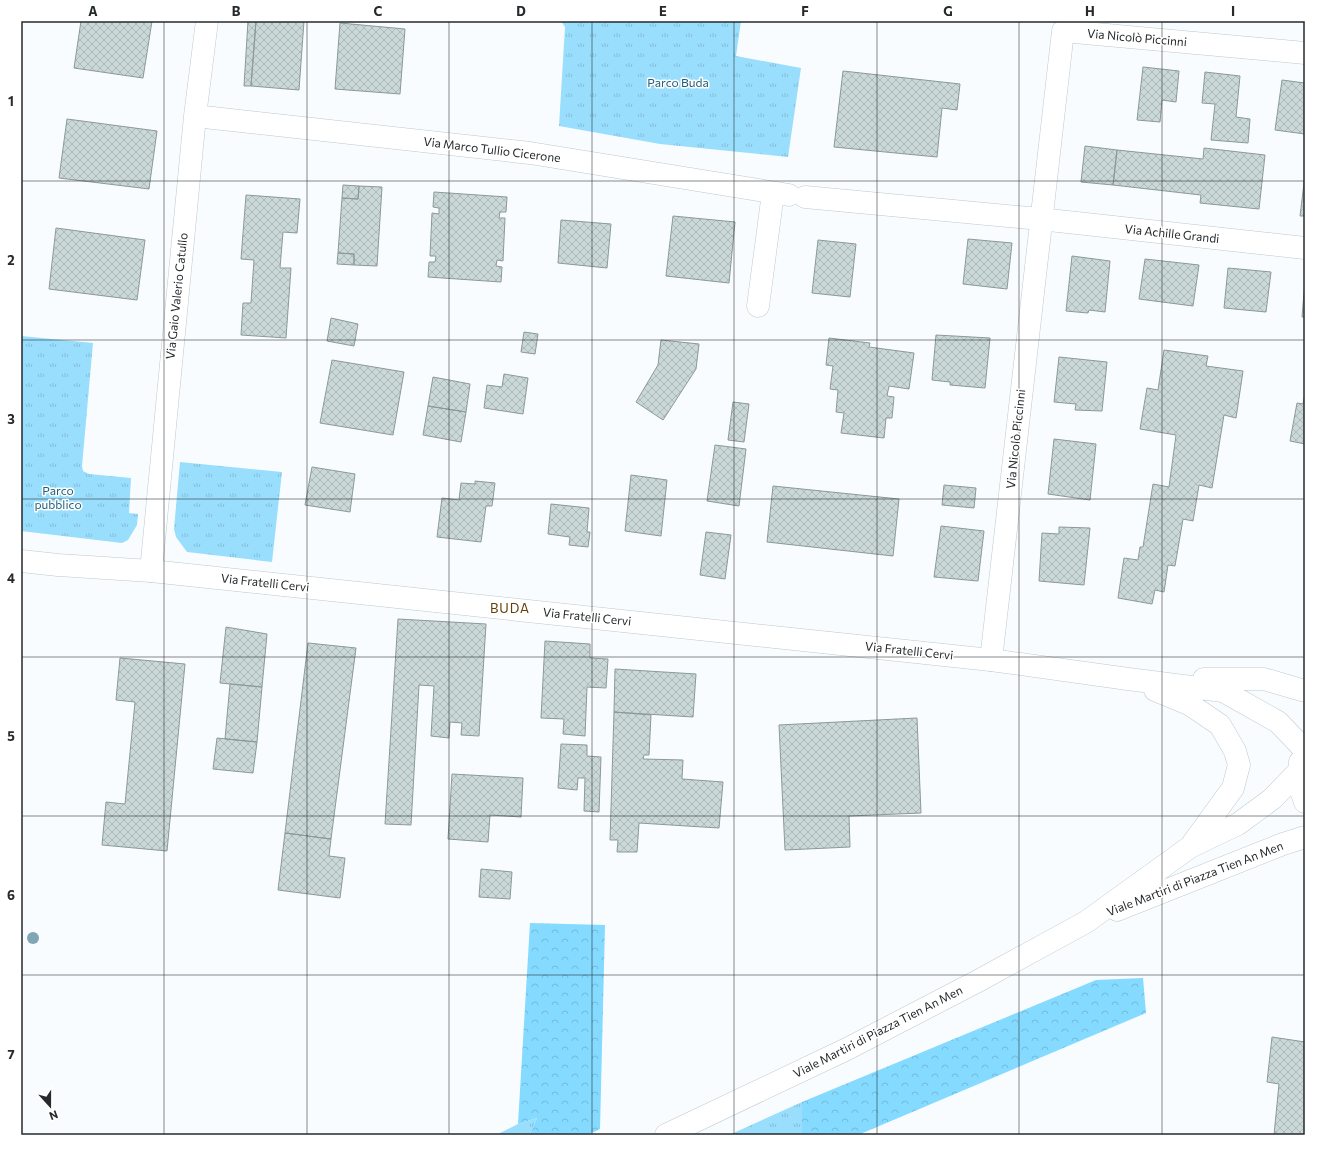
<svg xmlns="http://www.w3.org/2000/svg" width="1326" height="1156" viewBox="0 0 1326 1156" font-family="Commissioner,sans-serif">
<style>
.grass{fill:url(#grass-tufts)}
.forest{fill:url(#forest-crowns)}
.building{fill:url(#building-cross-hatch);stroke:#8c9999}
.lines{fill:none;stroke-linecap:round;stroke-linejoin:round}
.minor-casing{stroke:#bec9ce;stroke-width:23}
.major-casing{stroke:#bec9ce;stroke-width:23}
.minor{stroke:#fff;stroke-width:22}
.major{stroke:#fff;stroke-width:22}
.tree{fill:#7fa6b5}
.grid{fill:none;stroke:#262a2c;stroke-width:1;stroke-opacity:0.55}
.labels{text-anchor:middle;stroke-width:3;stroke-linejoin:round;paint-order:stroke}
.street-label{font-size:12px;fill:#262a2c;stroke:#fff}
.park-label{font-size:12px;fill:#1c5f78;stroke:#fff}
.neighbourhood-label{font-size:13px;letter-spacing:1px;fill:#63400b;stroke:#fff}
.neatline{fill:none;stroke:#262a2c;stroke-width:1.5}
.grid-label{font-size:13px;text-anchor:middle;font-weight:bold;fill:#262a2c}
</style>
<defs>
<pattern id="grass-tufts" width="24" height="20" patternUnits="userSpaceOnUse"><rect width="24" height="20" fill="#99defd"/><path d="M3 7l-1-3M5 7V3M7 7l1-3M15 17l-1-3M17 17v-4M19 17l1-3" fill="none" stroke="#84bfd9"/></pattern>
<pattern id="forest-crowns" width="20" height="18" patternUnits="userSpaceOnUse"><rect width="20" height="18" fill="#84daff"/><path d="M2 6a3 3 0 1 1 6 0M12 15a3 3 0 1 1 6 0" fill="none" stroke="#72bbdb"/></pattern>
<pattern id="building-cross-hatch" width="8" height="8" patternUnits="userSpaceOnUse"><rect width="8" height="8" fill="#cbd8d8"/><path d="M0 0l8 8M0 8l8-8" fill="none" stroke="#aebaba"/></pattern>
</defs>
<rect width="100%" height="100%" fill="#f8fcff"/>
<path class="grass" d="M 561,21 L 741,21 L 736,56 L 801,68 L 788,157 L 660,144 L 559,126 L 565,27 Z
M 21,336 L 93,343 L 82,466 L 83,471 L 89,474 L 131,478 L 129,513 L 138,514 L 137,525 L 128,540 L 122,543 L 21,531 Z
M 180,462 L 282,472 L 272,562 L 187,552 L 176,537 L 174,529 Z
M 802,1102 L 802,1134 L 729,1135 Z
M 537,1118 L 530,1135 L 496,1135 L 518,1124 Z"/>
<path class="forest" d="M 530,923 L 605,925 L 600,1129 L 588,1135 L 530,1135 L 537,1118 L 518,1124 Z
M 1143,978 L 1146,1013 L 858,1135 L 802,1135 L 802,1102 L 1096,980 Z"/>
<path class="building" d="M 81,21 L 152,21 L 143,78 L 74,68 Z
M 248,21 L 256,21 L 251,86 L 244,86 Z
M 256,21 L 304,21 L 299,90 L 251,86 Z
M 340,23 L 405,29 L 400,94 L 335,89 Z
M 1143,67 L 1179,71 L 1176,102 L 1162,100 L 1160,122 L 1137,120 Z
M 843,71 L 960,84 L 957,110 L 942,108 L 937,157 L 834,147 Z
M 1205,72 L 1240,76 L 1236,117 L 1250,119 L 1248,143 L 1211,140 L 1215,104 L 1202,103 Z
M 1282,80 L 1305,83 L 1305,134 L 1275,130 Z
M 67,119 L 157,131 L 149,189 L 59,178 Z
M 1085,146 L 1117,150 L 1113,185 L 1081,182 Z
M 1204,148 L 1265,155 L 1259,209 L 1200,203 L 1201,195 L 1113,185 L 1117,150 L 1203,159 Z
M 1305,175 L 1305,216 L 1300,216 Z
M 343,185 L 359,186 L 358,199 L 342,198 Z
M 359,186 L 382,187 L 377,266 L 354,265 L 354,254 L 338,253 L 342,198 L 358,199 Z
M 434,192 L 507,197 L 506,212 L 500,212 L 499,218 L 505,218 L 503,261 L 497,260 L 496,266 L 502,267 L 501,282 L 428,277 L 429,262 L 435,262 L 436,256 L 430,256 L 432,213 L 439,214 L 439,208 L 433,207 Z
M 246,195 L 300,199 L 297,233 L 283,232 L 280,268 L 291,268 L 286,338 L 241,335 L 243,303 L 251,303 L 254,260 L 241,259 Z
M 673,216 L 735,222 L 729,283 L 666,276 Z
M 561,220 L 611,224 L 607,268 L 558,263 Z
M 56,228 L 145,240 L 137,300 L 49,289 Z
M 968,239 L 1012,243 L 1007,289 L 963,284 Z
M 818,240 L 856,244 L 850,297 L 812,293 Z
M 338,253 L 354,254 L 354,265 L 337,264 Z
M 1072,256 L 1110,261 L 1105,312 L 1089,310 L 1088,313 L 1066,311 Z
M 1145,259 L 1199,265 L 1193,306 L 1139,299 Z
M 1228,268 L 1271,272 L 1266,312 L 1224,308 Z
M 1305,281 L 1305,317 L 1302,317 Z
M 331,318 L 358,324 L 354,346 L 327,341 Z
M 524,332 L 538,334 L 535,354 L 521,352 Z
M 936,335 L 990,338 L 985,388 L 950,385 L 950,382 L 932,380 Z
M 829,338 L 870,343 L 869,347 L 914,353 L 909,389 L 889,386 L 887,396 L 894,397 L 892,418 L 886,418 L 884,438 L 841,433 L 844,413 L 836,412 L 838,390 L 830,389 L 833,366 L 826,365 Z
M 661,340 L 699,344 L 696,369 L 663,420 L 636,402 L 658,365 Z
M 1164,350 L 1208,356 L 1206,366 L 1243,371 L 1236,418 L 1224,415 L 1212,488 L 1199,485 L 1193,521 L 1183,519 L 1175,566 L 1168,565 L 1164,592 L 1155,590 L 1152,604 L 1118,598 L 1124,558 L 1138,560 L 1140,547 L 1143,547 L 1153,484 L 1169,487 L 1176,435 L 1140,429 L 1147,388 L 1158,390 Z
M 1059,357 L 1107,362 L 1102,411 L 1075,410 L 1076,404 L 1054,402 Z
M 332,360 L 404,372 L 393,435 L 320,423 Z
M 504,374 L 528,378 L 523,414 L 484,408 L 487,385 L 502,387 Z
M 433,377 L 470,384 L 466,412 L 428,406 Z
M 1305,393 L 1305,444 L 1290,441 L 1297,403 L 1303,404 Z
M 733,402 L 749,404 L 744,442 L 728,440 Z
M 428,406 L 466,412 L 461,442 L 423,435 Z
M 1054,439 L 1096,444 L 1090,500 L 1048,494 Z
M 715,445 L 746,449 L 739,506 L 707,501 Z
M 312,467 L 355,474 L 350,512 L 305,505 Z
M 631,475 L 667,480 L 661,536 L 625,531 Z
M 475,481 L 495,483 L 492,506 L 486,506 L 481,542 L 437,537 L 442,498 L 459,500 L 461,483 L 475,484 Z
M 944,485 L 976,488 L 974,508 L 942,505 Z
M 773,486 L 899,499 L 893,556 L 767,542 Z
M 551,504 L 589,508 L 587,532 L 590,532 L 588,547 L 569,545 L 570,537 L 548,534 Z
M 941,526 L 984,531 L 978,581 L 934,577 Z
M 1059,527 L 1090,528 L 1084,585 L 1039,581 L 1042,533 L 1059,534 Z
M 706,532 L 731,535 L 725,579 L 700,575 Z
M 398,619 L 486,624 L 479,736 L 461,735 L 462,723 L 450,722 L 449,738 L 431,736 L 434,686 L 419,685 L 411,825 L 385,824 Z
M 226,627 L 267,634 L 262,687 L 220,683 Z
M 545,641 L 590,644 L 590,658 L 608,659 L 606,688 L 587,687 L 585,736 L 563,734 L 564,719 L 541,718 Z
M 308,643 L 356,648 L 331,839 L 285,833 Z
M 120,658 L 185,664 L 167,851 L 102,845 L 106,802 L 125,804 L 135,702 L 116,700 Z
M 615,669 L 696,674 L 693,717 L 614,712 Z
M 230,684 L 262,687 L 257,742 L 225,739 Z
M 614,712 L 651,715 L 649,755 L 644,755 L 643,759 L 683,760 L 682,779 L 723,782 L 719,828 L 639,823 L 637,852 L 617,852 L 618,840 L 610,840 Z
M 917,718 L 921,813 L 849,816 L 850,847 L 785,850 L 779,725 Z
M 217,738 L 257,742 L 253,773 L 213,769 Z
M 561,744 L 587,745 L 587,756 L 601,757 L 599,812 L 584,811 L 585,778 L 578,778 L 577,790 L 558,788 Z
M 452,774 L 523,778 L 521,817 L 490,815 L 488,842 L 448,839 Z
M 285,833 L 331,839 L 329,856 L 345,858 L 340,898 L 278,890 Z
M 481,869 L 512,872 L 510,899 L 479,897 Z
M 1272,1037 L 1305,1042 L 1305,1135 L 1274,1135 L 1279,1084 L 1267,1082 Z"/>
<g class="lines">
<defs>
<path id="minor" d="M 195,116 L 530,153 L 789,195
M 805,197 L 1040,219 L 1305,248
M 758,306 L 773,193
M 151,571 L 195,116 L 207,21
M 991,660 L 1063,31 L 1305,53"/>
<path id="major" d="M 21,561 L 58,565 L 151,571 L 991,660 L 1128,679 L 1223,691 L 1278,722 L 1303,748
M 1204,679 L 1264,679 L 1305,691
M 1155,690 L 1189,704 L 1220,725 L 1235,751 L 1239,765 L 1233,788 L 1193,843
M 1300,762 L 1300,788 L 1305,802
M 1117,910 L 1283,844 L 1305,837
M 666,1135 L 847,1049 L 978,981 L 1086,922 L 1190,847 L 1238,824 L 1272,799 L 1299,771"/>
</defs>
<use href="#minor" class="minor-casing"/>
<use href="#major" class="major-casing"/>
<use href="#minor" class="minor"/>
<use href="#major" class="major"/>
</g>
<circle class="tree" cx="33" cy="938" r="6"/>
<path class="grid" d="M 164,21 L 164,1135M 307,21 L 307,1135M 449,21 L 449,1135M 592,21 L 592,1135M 734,21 L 734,1135M 877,21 L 877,1135M 1019,21 L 1019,1135M 1162,21 L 1162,1135M 21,181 L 1305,181M 21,340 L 1305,340M 21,499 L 1305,499M 21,657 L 1305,657M 21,816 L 1305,816M 21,975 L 1305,975"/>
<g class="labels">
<g class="street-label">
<text transform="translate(1137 38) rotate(5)" y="4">Via Nicolò Piccinni</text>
<text transform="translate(492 150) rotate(7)" y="4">Via Marco Tullio Cicerone</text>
<text transform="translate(1172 234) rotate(6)" y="4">Via Achille Grandi</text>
<text transform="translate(177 296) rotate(-84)" y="4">Via Gaio Valerio Catullo</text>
<text transform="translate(1016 439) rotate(-84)" y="4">Via Nicolò Piccinni</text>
<text transform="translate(265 583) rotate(6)" y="4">Via Fratelli Cervi</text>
<text transform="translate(587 617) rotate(6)" y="4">Via Fratelli Cervi</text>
<text transform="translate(909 651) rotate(6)" y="4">Via Fratelli Cervi</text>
<text transform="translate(1195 879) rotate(-21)" y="4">Viale Martiri di Piazza Tien An Men</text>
<text transform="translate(878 1032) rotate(-27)" y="4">Viale Martiri di Piazza Tien An Men</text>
</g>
<g class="park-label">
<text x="678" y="87">Parco Buda</text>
<text x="58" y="495">Parco<tspan x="58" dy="14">pubblico</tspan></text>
</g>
<g class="neighbourhood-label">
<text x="510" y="613">BUDA</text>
</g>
</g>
<rect width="1326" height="1156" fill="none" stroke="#ffffff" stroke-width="44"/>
<g transform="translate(50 1106) rotate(159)" stroke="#ffffff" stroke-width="3" paint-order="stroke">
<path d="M0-3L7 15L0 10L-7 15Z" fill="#262a2c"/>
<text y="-6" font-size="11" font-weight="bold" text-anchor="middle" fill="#262a2c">N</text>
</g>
<rect x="22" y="22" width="1282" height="1112" class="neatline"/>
<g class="grid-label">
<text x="93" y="16">A</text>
<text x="236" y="16">B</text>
<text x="378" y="16">C</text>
<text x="521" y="16">D</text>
<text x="663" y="16">E</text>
<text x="805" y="16">F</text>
<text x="948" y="16">G</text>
<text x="1090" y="16">H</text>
<text x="1233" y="16">I</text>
<text x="11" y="106">1</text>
<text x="11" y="265">2</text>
<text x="11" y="424">3</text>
<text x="11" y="583">4</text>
<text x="11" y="741">5</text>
<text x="11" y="900">6</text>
<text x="11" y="1059">7</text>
</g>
</svg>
